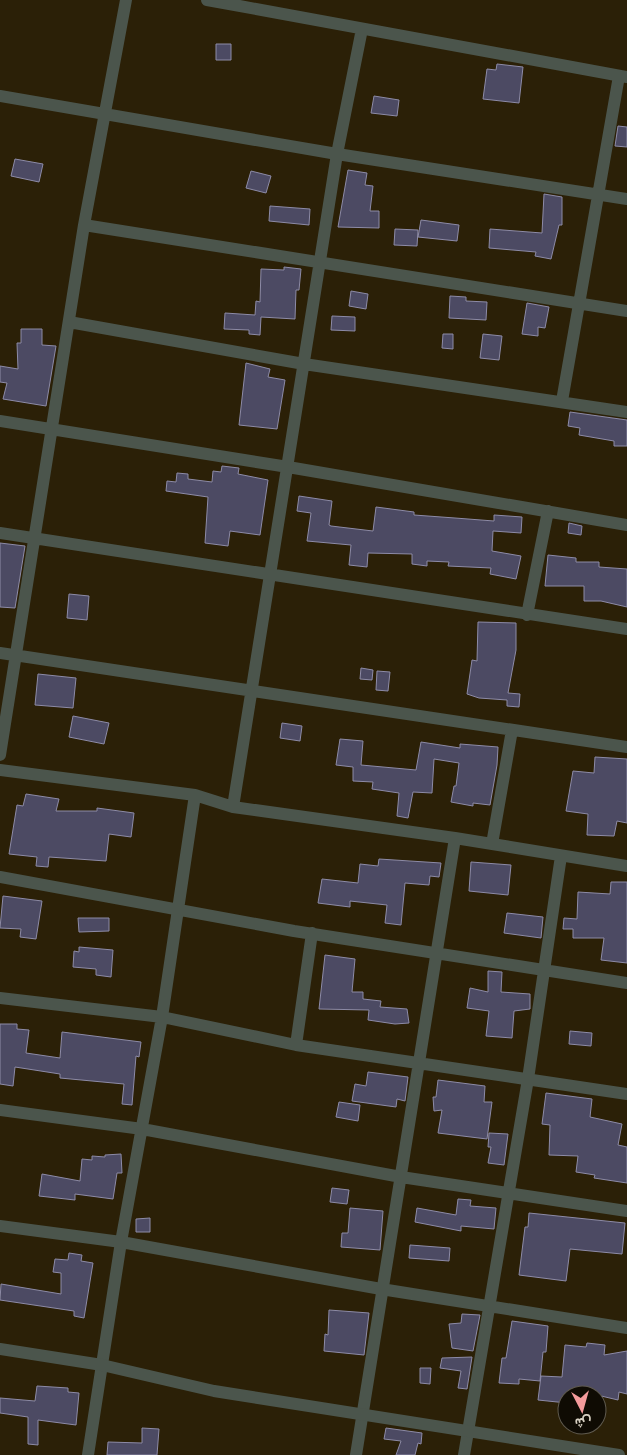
<svg xmlns="http://www.w3.org/2000/svg" width="627" height="1455" viewBox="0 0 627 1455" font-family="'Source Sans 3',Vazirmatn,sans-serif">
<style>
.building{fill:#4c4a63;stroke:#8d8ba7}
.lines{fill:none;stroke-linecap:round;stroke-linejoin:round}
.minor{stroke:#4b554c;stroke-width:12}
.tertiary{stroke:#4b554c;stroke-width:12}
</style>
<rect width="100%" height="100%" fill="#2b2007"/>
<path class="building" d="M 216,44 L 231,44 L 231,60 L 216,60 Z
M 497,64 L 523,67 L 519,103 L 483,99 L 487,69 L 496,70 Z
M 374,96 L 399,100 L 397,116 L 371,113 Z
M 618,126 L 627,127 L 627,147 L 615,146 Z
M 15,159 L 43,164 L 39,182 L 11,176 Z
M 348,170 L 367,173 L 365,185 L 373,186 L 370,211 L 379,211 L 379,228 L 338,227 Z
M 251,171 L 271,176 L 266,193 L 246,188 Z
M 544,194 L 562,197 L 562,225 L 559,225 L 551,259 L 535,256 L 536,252 L 489,248 L 490,229 L 542,233 Z
M 270,206 L 310,209 L 309,225 L 269,221 Z
M 421,220 L 459,225 L 457,241 L 418,237 Z
M 395,229 L 418,230 L 417,246 L 394,245 Z
M 284,267 L 301,269 L 299,290 L 296,290 L 295,319 L 261,317 L 260,335 L 249,334 L 249,330 L 224,329 L 225,313 L 255,315 L 256,301 L 260,302 L 261,269 L 284,270 Z
M 351,291 L 368,294 L 366,309 L 349,306 Z
M 450,296 L 466,297 L 466,301 L 487,302 L 486,320 L 449,318 Z
M 527,303 L 549,307 L 545,328 L 538,327 L 538,336 L 522,334 Z
M 332,316 L 355,317 L 355,331 L 331,330 Z
M 21,329 L 42,329 L 42,345 L 56,346 L 46,406 L 3,399 L 7,383 L 0,382 L 0,366 L 18,369 L 17,343 L 21,343 Z
M 443,334 L 453,334 L 453,349 L 442,348 Z
M 483,334 L 502,336 L 499,360 L 480,358 Z
M 246,363 L 270,369 L 268,377 L 285,380 L 277,429 L 239,425 Z
M 570,412 L 627,420 L 627,446 L 614,446 L 614,441 L 579,435 L 580,428 L 568,426 Z
M 222,466 L 239,468 L 238,474 L 268,480 L 260,535 L 230,531 L 228,546 L 205,543 L 208,497 L 166,491 L 167,481 L 176,482 L 177,473 L 188,474 L 188,479 L 212,482 L 213,471 L 221,472 Z
M 299,496 L 332,501 L 329,525 L 331,526 L 373,531 L 376,507 L 414,512 L 414,515 L 455,518 L 494,521 L 494,515 L 522,517 L 521,533 L 493,531 L 492,551 L 521,556 L 516,579 L 490,574 L 491,568 L 448,566 L 449,562 L 427,561 L 427,566 L 412,564 L 412,554 L 368,553 L 367,567 L 349,565 L 351,545 L 307,541 L 311,513 L 297,511 Z
M 569,523 L 582,526 L 581,535 L 568,533 Z
M 0,543 L 25,546 L 15,608 L 0,607 Z
M 548,555 L 576,558 L 576,562 L 599,562 L 599,567 L 627,569 L 627,607 L 601,601 L 584,601 L 584,586 L 545,586 Z
M 69,594 L 89,596 L 87,620 L 67,618 Z
M 478,622 L 516,623 L 516,650 L 508,693 L 520,694 L 519,707 L 507,706 L 507,700 L 479,698 L 467,694 L 472,660 L 477,661 Z
M 361,668 L 373,670 L 372,680 L 360,679 Z
M 377,671 L 390,672 L 388,691 L 376,690 Z
M 38,674 L 76,678 L 73,708 L 35,705 Z
M 73,716 L 109,723 L 104,744 L 69,737 Z
M 282,723 L 302,726 L 300,741 L 280,738 Z
M 340,739 L 363,741 L 361,765 L 416,770 L 421,742 L 460,748 L 460,744 L 498,747 L 497,765 L 490,805 L 473,803 L 473,806 L 451,802 L 454,786 L 456,786 L 459,763 L 434,759 L 432,793 L 413,792 L 408,818 L 397,816 L 399,793 L 372,789 L 373,782 L 353,781 L 353,767 L 336,765 Z
M 595,757 L 627,759 L 627,823 L 617,821 L 614,836 L 587,835 L 588,814 L 566,811 L 573,771 L 594,773 Z
M 26,794 L 59,799 L 56,811 L 97,811 L 97,808 L 134,813 L 131,837 L 109,834 L 106,861 L 49,857 L 48,867 L 36,866 L 37,857 L 9,854 L 17,805 L 23,806 Z
M 379,859 L 441,863 L 439,877 L 430,876 L 429,885 L 405,883 L 401,925 L 385,923 L 387,905 L 350,901 L 350,907 L 318,903 L 322,879 L 358,883 L 360,864 L 378,866 Z
M 471,862 L 511,865 L 508,895 L 469,891 Z
M 611,882 L 627,882 L 627,963 L 601,960 L 604,938 L 573,938 L 573,929 L 563,929 L 564,918 L 577,919 L 578,892 L 610,894 Z
M 3,896 L 42,901 L 36,939 L 20,937 L 21,929 L 0,928 Z
M 507,913 L 543,917 L 541,938 L 504,933 Z
M 78,918 L 109,918 L 109,931 L 79,932 Z
M 79,947 L 113,950 L 111,977 L 96,975 L 96,969 L 73,967 L 74,951 L 79,952 Z
M 325,955 L 355,959 L 352,992 L 363,992 L 363,999 L 381,1001 L 380,1007 L 407,1009 L 409,1023 L 395,1024 L 368,1020 L 369,1010 L 319,1009 Z
M 488,971 L 502,972 L 501,992 L 530,994 L 530,1009 L 514,1011 L 512,1038 L 486,1036 L 489,1011 L 467,1008 L 470,988 L 488,992 Z
M 0,1024 L 17,1024 L 17,1029 L 29,1030 L 26,1053 L 60,1058 L 62,1032 L 141,1042 L 139,1057 L 136,1056 L 132,1105 L 122,1104 L 124,1084 L 60,1078 L 60,1074 L 15,1067 L 13,1086 L 0,1084 Z
M 570,1031 L 592,1033 L 591,1046 L 569,1044 Z
M 368,1072 L 408,1077 L 405,1101 L 397,1099 L 396,1107 L 352,1101 L 355,1084 L 366,1086 Z
M 438,1080 L 485,1086 L 484,1102 L 492,1102 L 487,1139 L 438,1133 L 442,1110 L 434,1111 L 433,1097 L 436,1097 Z
M 546,1093 L 592,1099 L 590,1117 L 622,1124 L 618,1145 L 627,1147 L 627,1183 L 594,1178 L 595,1175 L 576,1172 L 578,1156 L 549,1155 L 550,1125 L 542,1124 Z
M 339,1102 L 360,1105 L 358,1121 L 336,1117 Z
M 489,1133 L 508,1134 L 504,1165 L 488,1163 L 491,1147 L 488,1147 Z
M 121,1154 L 122,1173 L 117,1173 L 113,1199 L 75,1194 L 75,1200 L 39,1196 L 42,1174 L 80,1181 L 82,1159 L 92,1160 L 92,1156 L 105,1157 L 105,1155 Z
M 332,1188 L 349,1190 L 347,1204 L 330,1202 Z
M 458,1199 L 471,1200 L 470,1206 L 496,1208 L 494,1229 L 461,1226 L 461,1231 L 415,1222 L 417,1208 L 456,1215 Z
M 350,1208 L 383,1211 L 380,1250 L 341,1247 L 342,1233 L 348,1233 Z
M 529,1213 L 625,1223 L 622,1254 L 570,1249 L 566,1281 L 519,1275 L 525,1227 L 528,1227 Z
M 150,1218 L 150,1232 L 136,1232 L 136,1219 Z
M 410,1245 L 450,1248 L 449,1261 L 409,1258 Z
M 69,1253 L 82,1255 L 81,1261 L 93,1263 L 84,1318 L 74,1316 L 74,1311 L 0,1300 L 1,1284 L 61,1294 L 61,1273 L 53,1272 L 55,1259 L 68,1260 Z
M 329,1310 L 369,1313 L 364,1355 L 324,1351 L 325,1334 L 328,1335 Z
M 462,1314 L 480,1315 L 473,1351 L 452,1348 L 449,1324 L 461,1323 Z
M 512,1321 L 548,1326 L 546,1352 L 543,1352 L 540,1381 L 519,1379 L 519,1384 L 499,1383 L 502,1358 L 506,1358 Z
M 587,1343 L 605,1345 L 604,1355 L 627,1351 L 627,1394 L 619,1392 L 618,1400 L 597,1395 L 567,1395 L 567,1403 L 538,1400 L 541,1376 L 562,1377 L 565,1345 L 586,1347 Z
M 472,1357 L 467,1389 L 458,1388 L 461,1371 L 440,1368 L 442,1358 Z
M 420,1368 L 431,1368 L 430,1384 L 420,1383 Z
M 37,1386 L 68,1388 L 68,1392 L 79,1393 L 76,1425 L 38,1420 L 38,1445 L 28,1444 L 28,1417 L 0,1413 L 0,1398 L 35,1401 Z
M 142,1428 L 159,1429 L 157,1455 L 107,1455 L 108,1442 L 142,1443 Z
M 386,1428 L 422,1433 L 421,1444 L 418,1443 L 415,1455 L 396,1455 L 401,1441 L 384,1439 Z"/>
<g class="lines">
<path class="minor" d="M 207,0 L 627,77
M 0,96 L 337,154 L 627,199
M 84,225 L 627,311
M 69,322 L 304,364 L 627,412
M 562,401 L 619,76
M 0,421 L 288,467 L 627,525
M 0,533 L 627,629
M 527,615 L 548,511
M 0,653 L 627,747
M 0,755 L 84,225 L 126,0
M 0,770 L 195,795 L 233,807 L 455,838 L 627,866
M 233,807 L 337,154 L 362,29
M 492,844 L 512,730
M 0,877 L 294,931 L 627,983
M 0,998 L 162,1017 L 296,1045 L 627,1094
M 296,1045 L 312,933
M 0,1110 L 142,1129 L 401,1177 L 627,1211
M 0,1226 L 121,1242 L 381,1289 L 627,1328
M 88,1455 L 121,1242 L 162,1017 L 195,795
M 356,1455 L 455,838
M 464,1455 L 528,1079 L 561,856"/>
<path class="tertiary" d="M 0,1349 L 102,1365 L 214,1391 L 619,1455"/>
</g>
<g transform="translate(582 1410) rotate(174)"><circle r="24" fill="#0f0b03" stroke="#5f5a4f"/>
<path d="M0-4L9 19L0 12L-9 19Z" fill="#f59b9c"/>
<text y="-8" font-size="14" font-weight="bold" text-anchor="middle" fill="#d7d0c2">ش</text>
</g>
</svg>
